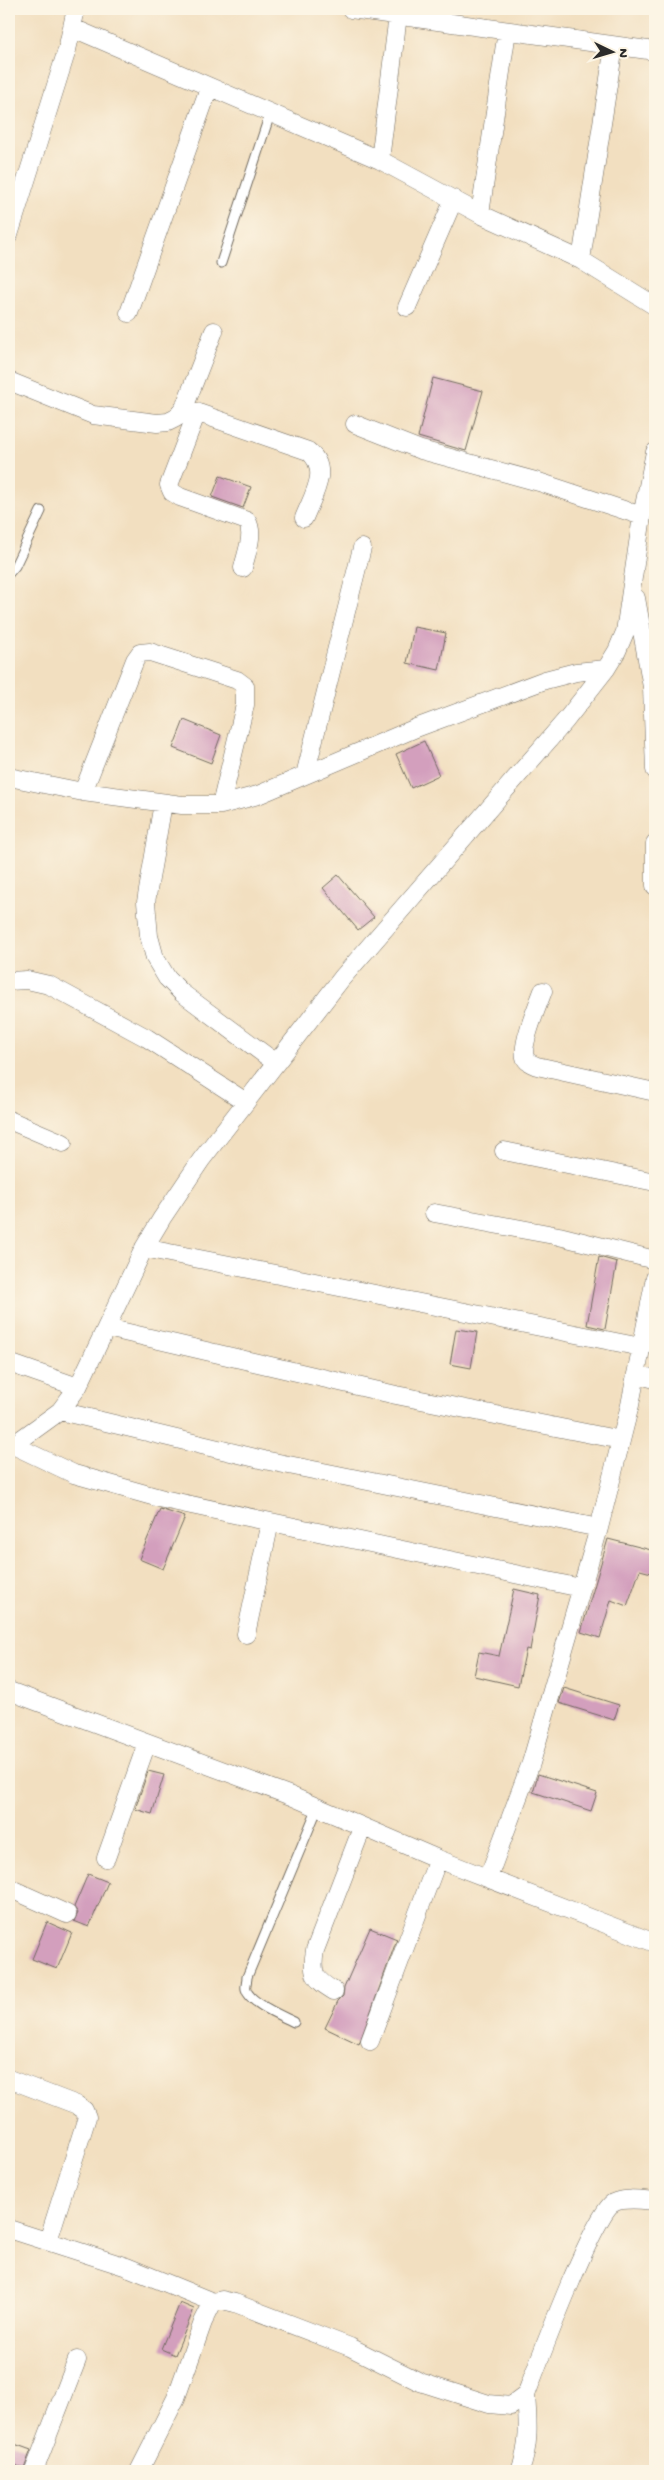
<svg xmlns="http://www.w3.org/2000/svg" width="664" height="2480" viewBox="0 0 664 2480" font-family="'Gochi Hand',sans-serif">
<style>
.building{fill:#d39fbd}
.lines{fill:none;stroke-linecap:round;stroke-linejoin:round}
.service-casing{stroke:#716a5f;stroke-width:11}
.minor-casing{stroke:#716a5f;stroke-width:19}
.service{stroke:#fff;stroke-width:9}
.minor{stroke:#fff;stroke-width:18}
</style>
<rect width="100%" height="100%" fill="#fcf5e5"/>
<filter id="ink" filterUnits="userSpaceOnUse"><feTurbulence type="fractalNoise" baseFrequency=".02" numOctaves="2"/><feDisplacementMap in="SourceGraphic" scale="10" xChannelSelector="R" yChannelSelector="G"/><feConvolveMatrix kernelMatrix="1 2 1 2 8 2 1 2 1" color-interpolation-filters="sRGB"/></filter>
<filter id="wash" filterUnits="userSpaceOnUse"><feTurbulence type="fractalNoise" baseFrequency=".0096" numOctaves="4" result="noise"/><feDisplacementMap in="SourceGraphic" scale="20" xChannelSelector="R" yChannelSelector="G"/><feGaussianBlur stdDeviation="1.12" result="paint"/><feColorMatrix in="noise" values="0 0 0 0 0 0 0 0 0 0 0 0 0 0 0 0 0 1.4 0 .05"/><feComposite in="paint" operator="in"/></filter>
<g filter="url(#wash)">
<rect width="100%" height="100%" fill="#f2dfc0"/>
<g id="blocks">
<path class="building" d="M 433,378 L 483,391 L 466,451 L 418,437 Z
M 220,476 L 251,487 L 243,508 L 212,497 Z
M 414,627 L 446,633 L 439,670 L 407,663 Z
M 184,720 L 221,735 L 211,763 L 173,748 Z
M 424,741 L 439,775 L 411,788 L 396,754 Z
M 338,875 L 374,917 L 358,930 L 323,888 Z
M 599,1257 L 617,1262 L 605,1329 L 587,1325 Z
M 456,1329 L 477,1332 L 471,1368 L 450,1364 Z
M 160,1509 L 185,1517 L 163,1569 L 139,1559 Z
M 608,1539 L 655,1551 L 655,1574 L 640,1570 L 627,1606 L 611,1600 L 600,1638 L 581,1632 Z
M 514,1589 L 540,1595 L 530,1650 L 526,1649 L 518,1686 L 474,1676 L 479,1652 L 499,1656 Z
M 564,1688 L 619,1705 L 614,1720 L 559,1703 Z
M 148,1771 L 164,1775 L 152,1814 L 135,1809 Z
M 538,1774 L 597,1793 L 591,1811 L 533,1792 Z
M 88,1874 L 108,1882 L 89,1927 L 74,1921 L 78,1913 L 74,1907 Z
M 47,1922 L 72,1933 L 57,1969 L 32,1959 Z
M 370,1928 L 397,1939 L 359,2044 L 325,2028 L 338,2001 L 343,1996 L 344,1988 Z
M 180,2303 L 194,2309 L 175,2355 L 161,2349 Z
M 9,2442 L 31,2450 L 24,2469 L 9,2462 Z"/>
</g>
</g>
<g filter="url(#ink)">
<use href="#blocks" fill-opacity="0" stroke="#716a5f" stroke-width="1"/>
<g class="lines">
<defs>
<path id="service" d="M 221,263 L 270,114
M 9,573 L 15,566 L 41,511
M 294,2022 C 282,2016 249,2003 246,1989 C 245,1986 247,1981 247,1977 L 318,1807"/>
<path id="minor" d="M 351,9 L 655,51
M 73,28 L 380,160 L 480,214 L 581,260 L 655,306
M 380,160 L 398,15
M 480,214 L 507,31
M 9,235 L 67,50 L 76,9
M 581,260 L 614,46
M 407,307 L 454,199
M 129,313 L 209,88
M 9,381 L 93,415 L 157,423 L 168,422 L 176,418 L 184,408 L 214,331
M 187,409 L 308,451 C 331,469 313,495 304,518
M 197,412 L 169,485 L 172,492 L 180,497 L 247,521 C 255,534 246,554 243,568
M 355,424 L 421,450 L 539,482 L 642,516
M 636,598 L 652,687 L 655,770
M 305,775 L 362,548
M 9,777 L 83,792 L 182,805 L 221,805 L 258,795 L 416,728 L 545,680 L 576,672 L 606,669
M 83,792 L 135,660 L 140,653 L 150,652 L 237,680 L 245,686 L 245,705 L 221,805
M 163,803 L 146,902 L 149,936 L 155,958 L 167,978 L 182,993 L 276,1063
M 655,843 L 655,886
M 9,981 L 27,980 L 49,985 L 147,1038 L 246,1102
M 543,991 C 538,1004 521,1045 525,1057 C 526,1062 532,1064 537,1066 L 655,1092
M 9,1120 L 63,1143
M 504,1151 L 655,1182
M 434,1213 L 559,1236 L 655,1260
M 144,1248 L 641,1347
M 107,1328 L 396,1395 L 621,1440
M 9,1363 L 78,1387
M 636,1374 L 655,1379
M 60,1411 L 264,1460 L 599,1528
M 13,1445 L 74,1474 L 163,1499 L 581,1588
M 9,1448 L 60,1411 L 78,1387 L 144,1248 L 162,1218 L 201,1160 L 342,978 L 566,720 L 606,669 L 617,651 L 625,632 L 642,516 L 655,452
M 246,1634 L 270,1522
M 9,1691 L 291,1796 L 438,1859 L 655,1943
M 106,1858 L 147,1743
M 488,1878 L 531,1763 L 599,1528 L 630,1405 L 655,1278
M 9,1888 L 67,1914
M 334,1991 C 314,1979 311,1974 315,1950 L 362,1828
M 370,2041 L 438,1859
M 9,2079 L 77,2105 L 84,2110 L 87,2117 L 48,2241
M 9,2229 L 127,2267 L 213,2302
M 34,2471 L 77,2360
M 139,2471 L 176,2398 L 203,2322 L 213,2302 L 222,2300 L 235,2303 L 350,2347 L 420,2382 L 489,2404 L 511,2406 L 526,2395 C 537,2366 594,2213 613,2203 C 624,2197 643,2200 655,2201
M 520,2471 C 530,2446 528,2421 526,2395"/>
</defs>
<use href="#service" class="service-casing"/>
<use href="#minor" class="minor-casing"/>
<use href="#service" class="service"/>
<use href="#minor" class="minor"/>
</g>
</g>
<rect width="664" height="2480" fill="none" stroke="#fcf5e5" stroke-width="30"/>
<g transform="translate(612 52) rotate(95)" stroke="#fcf5e5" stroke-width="4" paint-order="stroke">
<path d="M0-4L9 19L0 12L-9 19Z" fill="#2b2b2b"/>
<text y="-8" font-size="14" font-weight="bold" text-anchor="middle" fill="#2b2b2b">N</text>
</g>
</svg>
